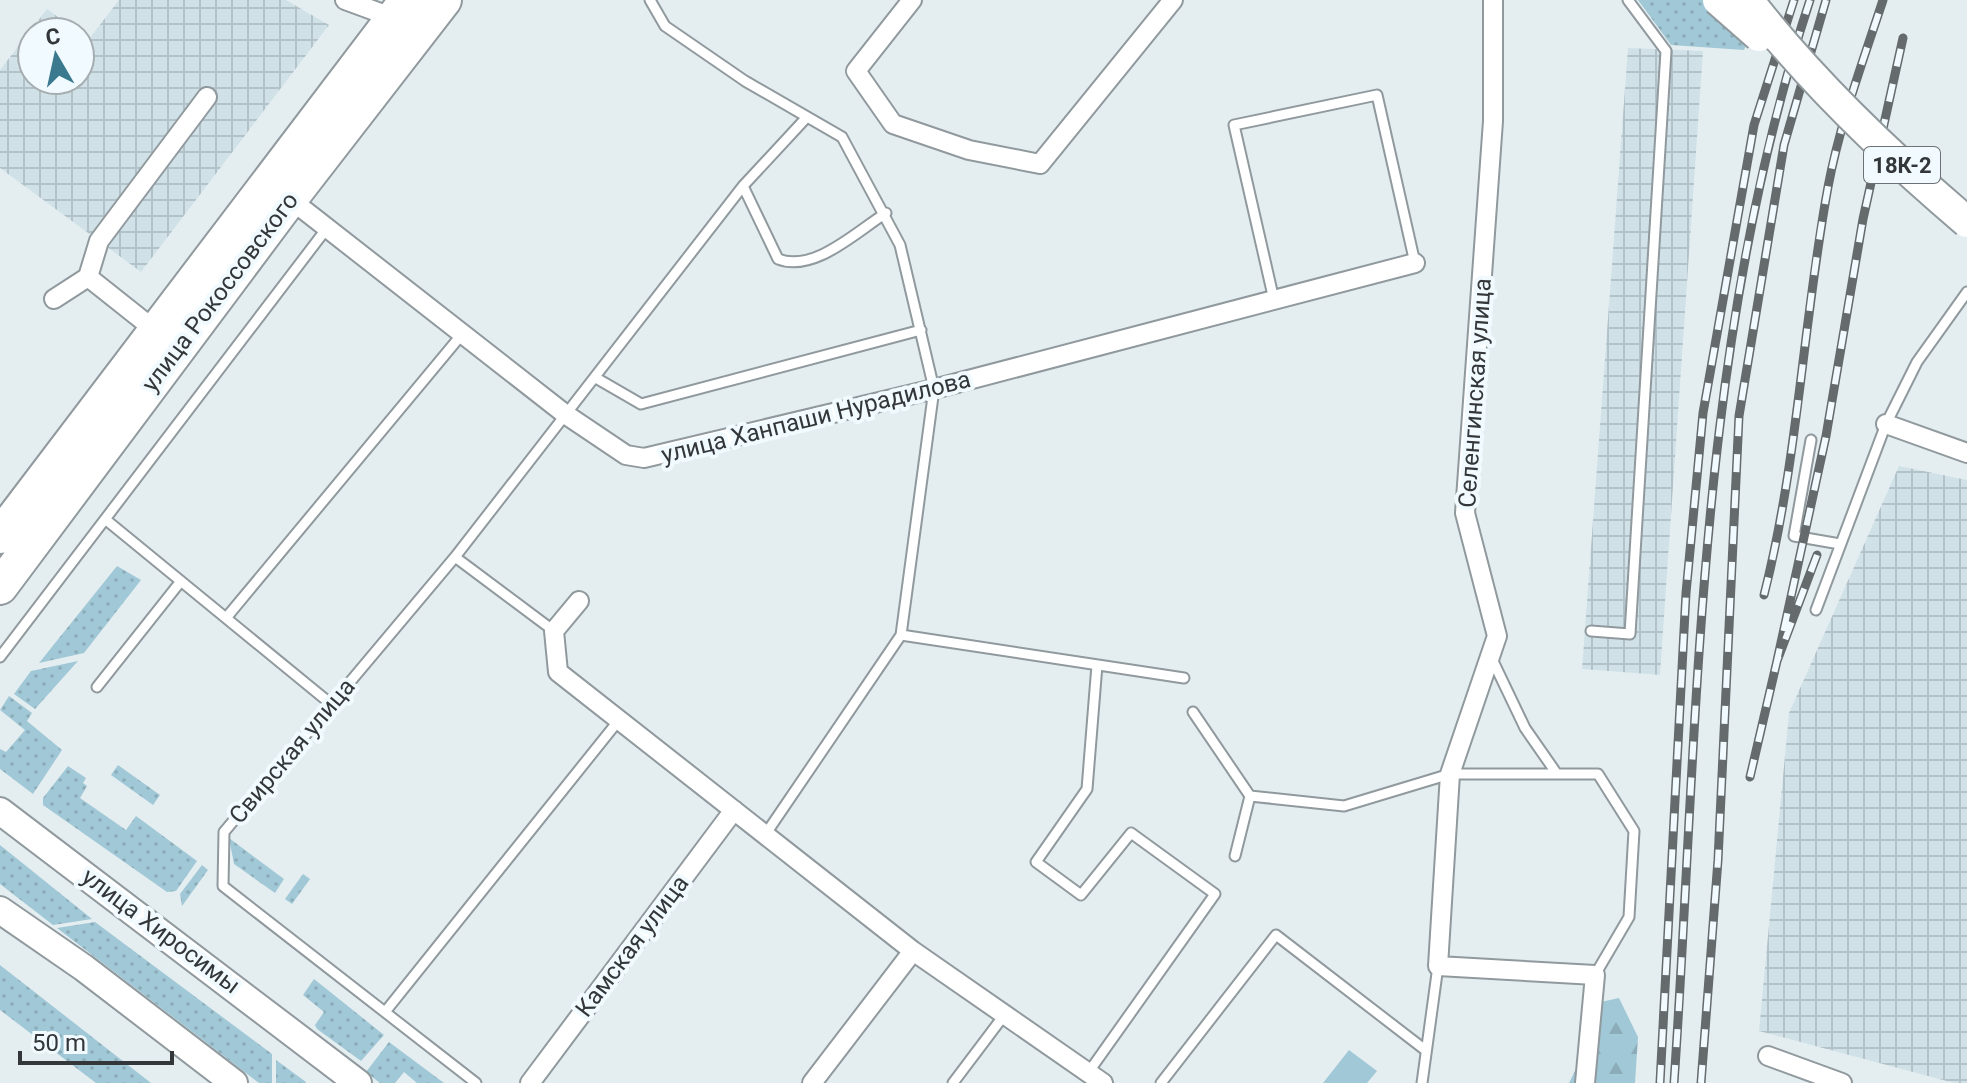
<svg xmlns="http://www.w3.org/2000/svg" width="1967" height="1083" viewBox="0 0 1967 1083" font-family="Roboto,sans-serif">
<style>
.industrial{fill:url(#industrial-grid)}
.grass{fill:url(#grass-dots)}
.forest{fill:url(#forest-firs)}
.pitch{fill:#a1c8d6}
.lines{fill:none;stroke-linecap:round;stroke-linejoin:round}
.lane-casing{stroke:#90999d;stroke-width:13}
.street-casing{stroke:#90999d;stroke-width:22}
.secondary-casing{stroke:#90999d;stroke-width:30}
.highway-casing{stroke:#90999d;stroke-width:38}
.lane{stroke:#fff;stroke-width:9}
.street{stroke:#fff;stroke-width:18}
.secondary{stroke:#fff;stroke-width:26}
.highway{stroke:#fff;stroke-width:34}
.rail-casing{stroke:#656a6c;stroke-width:9}
.rail{stroke:#f1fbff;stroke-width:6;stroke-dasharray:18;stroke-linecap:butt}
.primary-bridge-casing{stroke:#90999d;stroke-width:34;stroke-linecap:butt}
.primary-bridge{stroke:#fff;stroke-width:30}
.labels{text-anchor:middle;stroke-width:8;stroke-linejoin:round;paint-order:stroke}
.shield{fill:#f1fbff;stroke:#6d7274;stroke-width:2}
.shield-label{font-size:22px;font-weight:bold;fill:#343739}
.street-label{font-size:24px;fill:#343739;stroke:#f1fbff}
</style>
<defs>
<pattern id="industrial-grid" width="8" height="8" patternUnits="userSpaceOnUse" patternTransform="scale(2)"><rect width="8" height="8" fill="#d0e2e8"/><path d="M0 4h8M4 0v8" fill="none" stroke="#b3c2c8"/></pattern>
<pattern id="grass-dots" width="8" height="8" patternUnits="userSpaceOnUse" patternTransform="scale(2)"><rect width="8" height="8" fill="#a1c8d6"/><path d="M2 2h.1M6 6h.1" fill="none" stroke="#8bacb8" stroke-width="1.8" stroke-linecap="round"/></pattern>
<pattern id="forest-firs" width="22" height="20" patternUnits="userSpaceOnUse" patternTransform="scale(2)"><rect width="22" height="20" fill="#a1c8d6"/><path d="M5 1l3.5 6h-7zM16 11l3.5 6h-7z" fill="#8bacb8"/></pattern>
</defs>
<rect width="100%" height="100%" fill="#e4eef1"/>
<path class="industrial" d="M 119,0 L 286,0 L 329,25 L 141,272 L 0,168 L 0,70 L 47,9 L 79,32 L 32,32 L 32,80 L 80,80 L 80,33 L 89,39 Z
M 1628,48 L 1703,51 L 1660,675 L 1582,669 Z
M 1899,466 L 1967,480 L 1967,1083 L 1954,1083 L 1759,1031 L 1789,713 Z"/>
<path class="grass" d="M 1638,0 L 1766,0 L 1744,50 L 1671,45 Z
M 117,566 L 141,580 L 84,653 L 39,663 Z
M 78,661 L 35,709 L 14,694 L 31,671 Z
M 9,696 L 32,713 L 27,721 L 62,750 L 33,794 L 0,769 L 0,749 L 6,752 L 25,730 L 0,710 Z
M 118,765 L 160,795 L 153,805 L 111,775 Z
M 68,766 L 86,778 L 83,783 L 87,786 L 80,798 L 126,830 L 136,816 L 197,861 L 176,891 L 167,892 L 43,805 L 43,798 Z
M 229,838 L 284,879 L 275,893 L 234,864 Z
M 0,845 L 92,919 L 53,925 L 0,884 Z
M 202,865 L 208,870 L 182,906 L 180,894 Z
M 303,874 L 310,879 L 292,904 L 285,899 Z
M 95,922 L 272,1054 L 272,1083 L 259,1083 L 57,928 Z
M 0,965 L 151,1083 L 96,1083 L 0,1010 Z
M 314,979 L 384,1035 L 361,1061 L 317,1029 L 315,1025 L 324,1012 L 303,995 Z
M 389,1042 L 444,1083 L 417,1083 L 404,1072 L 395,1083 L 380,1083 L 366,1072 Z
M 276,1060 L 306,1082 L 306,1083 L 276,1083 Z"/>
<path class="forest" d="M 1619,998 L 1638,1037 L 1635,1083 L 1569,1083 L 1580,1061 L 1582,1006 Z"/>
<path class="pitch" d="M 1349,1050 L 1377,1071 L 1367,1083 L 1323,1083 Z"/>
<g class="lines">
<defs>
<path id="lane" d="M 650,0 L 665,26 L 745,81 L 842,137 L 900,245 L 934,389 L 901,635 L 1184,678
M 743,186 L 778,259 C 814,273 856,232 886,213
M 1274,300 L 1234,125 L 1377,95 L 1415,263
M 596,378 L 641,404 L 921,330
M 1811,440 L 1794,536 L 1840,544
M 105,519 L 331,704
M 455,557 L 554,631
M 1816,610 L 1886,424 L 1917,362 L 1967,292
M 226,618 L 463,333
M 1591,631 L 1630,634 L 1666,51 L 1628,0
M 0,657 L 327,228
M 1492,659 L 1525,728 L 1557,774
M 97,687 L 181,581
M 1193,712 L 1250,796
M 765,835 L 901,635
M 1235,856 L 1250,796 L 1344,806 L 1450,774 L 1598,774 L 1634,831 L 1629,917 L 1595,975
M 385,1012 L 619,720
M 1088,1073 L 1215,894 L 1131,833 L 1081,895 L 1036,862 L 1087,789 L 1097,665
M 476,1083 L 223,886 L 224,832 L 455,557 L 743,186 L 807,117
M 953,1083 L 1005,1014
M 1161,1083 L 1276,935 L 1424,1049
M 1422,1083 L 1438,966"/>
<path id="street" d="M 345,0 L 394,18
M 912,0 L 856,71 L 893,124 L 969,150 L 1040,164 L 1173,0
M 1493,0 L 1493,121 L 1465,513 L 1497,636 L 1450,774 L 1438,966 L 1595,975 L 1585,1083
M 290,199 L 565,414 L 626,455 L 644,458 L 934,389 L 1415,263
M 88,277 L 99,241 L 207,97
M 54,299 L 88,277 L 156,331
M 1886,424 L 1967,453
M 579,601 L 554,631 L 558,672 L 913,951 L 1103,1083
M 1768,1056 L 1842,1083
M 530,1083 L 734,810
M 812,1083 L 913,951"/>
<path id="secondary" d="M 0,811 L 358,1083
M 0,910 L 84,968 L 234,1083"/>
<path id="highway" d="M 0,536 L 407,0
M 0,587 L 290,199 L 444,0"/>
</defs>
<use href="#lane" class="lane-casing"/>
<use href="#street" class="street-casing"/>
<use href="#secondary" class="secondary-casing"/>
<use href="#highway" class="highway-casing"/>
<use href="#lane" class="lane"/>
<use href="#street" class="street"/>
<use href="#secondary" class="secondary"/>
<use href="#highway" class="highway"/>
<defs>
<path id="rail" d="M 1817,555 L 1777,661 L 1826,436 L 1863,219 L 1903,38
M 1764,595 C 1798,461 1803,322 1828,187 C 1840,123 1863,61 1883,0
M 1750,777 L 1777,661
M 1660,1083 L 1686,593 L 1703,413 L 1754,125 L 1794,0
M 1674,1083 C 1699,719 1695,350 1810,0
M 1701,1083 L 1718,860 L 1739,416 L 1784,145 L 1826,0"/>
</defs>
<use href="#rail" class="rail-casing"/>
<use href="#rail" class="rail"/>
<defs>
<path id="primary-bridge" d="M 1718,0 L 1759,36
M 1748,0 C 1811,82 1888,155 1967,222"/>
</defs>
<use href="#primary-bridge" class="primary-bridge-casing"/>
<use href="#primary-bridge" class="primary-bridge"/>
</g>
<g class="labels">
<rect class="shield" x="1864" y="147" width="76" height="36" rx="6"/>
<g class="shield-label">
<text x="1902" y="173">18К-2</text>
</g>
<g class="street-label">
<text transform="translate(220 292) rotate(-53)" y="8">улица Рокоссовского</text>
<text transform="translate(1475 393) rotate(-86)" y="8">Селенгинская улица</text>
<text transform="translate(816 417) rotate(-14)" y="8">улица Ханпаши Нурадилова</text>
<text transform="translate(292 751) rotate(-50)" y="8">Свирская улица</text>
<text transform="translate(161 931) rotate(37)" y="8">улица Хиросимы</text>
<text transform="translate(632 946) rotate(-53)" y="8">Камская улица</text>
</g>
</g>
<g transform="translate(56 56) rotate(351)"><circle r="38" fill="#f1fbff" stroke="#a5adb0" stroke-width="2"/>
<path d="M0-6L14 30L0 20L-14 30Z" fill="#3a798e"/>
<text y="-12" font-size="22" font-weight="bold" text-anchor="middle" fill="#343739">С</text>
</g>
<path d="M20 1051v12h152v-12" fill="none" stroke="#343739" stroke-width="4"/>
<text x="32" y="1051" font-size="24" fill="#343739" stroke="#f1fbff" stroke-width="6" paint-order="stroke">50 m</text>
</svg>
